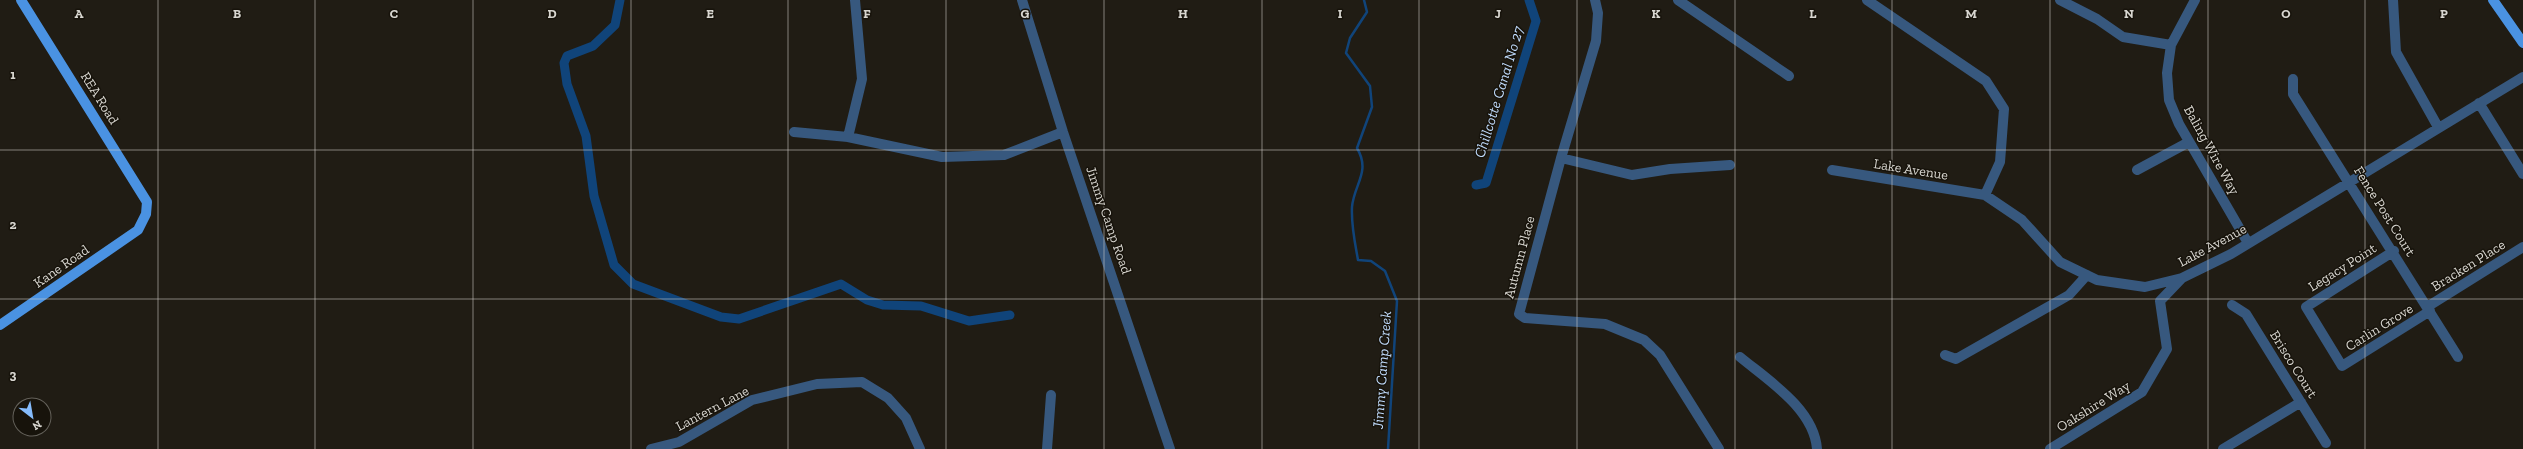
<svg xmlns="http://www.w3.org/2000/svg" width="2523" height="449" viewBox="0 0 2523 449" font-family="'Zilla Slab',serif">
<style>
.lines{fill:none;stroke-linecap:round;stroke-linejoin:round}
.stream{stroke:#10447a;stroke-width:2.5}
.canal{stroke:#10447a;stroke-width:9}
.minor{stroke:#37587e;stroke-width:10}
.major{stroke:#4a92e2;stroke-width:10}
.grid{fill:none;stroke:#d8d6d0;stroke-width:1;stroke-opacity:0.55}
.labels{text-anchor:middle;stroke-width:3;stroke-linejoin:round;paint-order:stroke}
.street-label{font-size:14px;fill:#d8d6d0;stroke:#17130b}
.water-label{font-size:15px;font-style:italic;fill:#c0dbfc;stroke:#17130b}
.grid-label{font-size:13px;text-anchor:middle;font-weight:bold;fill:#d8d6d0;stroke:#17130b;stroke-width:3;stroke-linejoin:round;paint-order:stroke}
</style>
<rect width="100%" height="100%" fill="#201c14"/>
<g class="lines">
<path class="stream" d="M 1364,0 L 1367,12 L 1350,38 L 1346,53 L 1370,86 L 1372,107 L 1357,148 C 1371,172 1354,184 1352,207 C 1351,225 1355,243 1358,260 L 1371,261 L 1385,271 L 1397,301 L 1388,449"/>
<path class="canal" d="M 620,0 L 615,25 L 593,46 L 567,56 L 564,63 L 567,84 L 586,136 L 594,196 L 614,265 L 633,284 L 721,317 L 739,319 L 841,284 L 867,300 L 883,305 L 921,306 L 969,321 L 1010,315
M 1476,185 L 1486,183 L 1536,21 L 1529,0"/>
<path class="minor" d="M 855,0 L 862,79 L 848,137 L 942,157 L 1004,155 L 1063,132
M 1022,0 L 1063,132 L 1170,449
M 1595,0 L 1598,13 L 1596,41 L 1561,158 L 1519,314 L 1525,318 L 1605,324 L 1644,340 L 1660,355 L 1719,449
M 1678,0 L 1789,76
M 1867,0 L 1986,81 L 2004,109 L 2000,162 L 1985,195
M 2060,0 L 2097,19 L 2123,37 L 2171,45
M 2195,0 L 2171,45 L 2167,73 L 2169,100 L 2179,124 L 2248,243
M 2393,0 L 2396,52 L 2438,127
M 2293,79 L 2293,94 L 2458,357
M 2479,103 L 2523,174
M 794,132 L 848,137
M 1561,158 L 1632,175 L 1670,169 L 1730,165
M 1832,170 L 1985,195 L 2022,220 L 2060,262 L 2097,280 L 2145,287 L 2182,278 L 2231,254 L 2523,77
M 2137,170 L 2189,142
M 2394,251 L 2306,307 L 2342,366 L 2430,311
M 2232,305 L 2246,314 L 2326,443
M 2427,307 L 2523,247
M 1945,355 L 1956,359 L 2069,295 L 2087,275
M 1740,357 C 1769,381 1814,409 1817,449
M 651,449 L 679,442 L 752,400 L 817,384 L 862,382 L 888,398 L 906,418 L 920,449
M 1047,449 L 1051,395
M 2050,449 L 2142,392 L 2167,349 L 2160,301 L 2182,278
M 2223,449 L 2301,402"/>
<path class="major" d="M 2493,0 L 2523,43
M 0,325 L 138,230 L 146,214 L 147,202 L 21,0"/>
</g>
<path class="grid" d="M 158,0 L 158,449M 315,0 L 315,449M 473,0 L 473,449M 631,0 L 631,449M 788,0 L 788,449M 946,0 L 946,449M 1104,0 L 1104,449M 1262,0 L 1262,449M 1419,0 L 1419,449M 1577,0 L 1577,449M 1735,0 L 1735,449M 1892,0 L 1892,449M 2050,0 L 2050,449M 2208,0 L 2208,449M 2365,0 L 2365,449M 0,150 L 2523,150M 0,299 L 2523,299"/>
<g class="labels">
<g class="street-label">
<text transform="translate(100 98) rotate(58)" y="5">REA Road</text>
<text transform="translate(2212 150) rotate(61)" y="5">Baling Wire Way</text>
<text transform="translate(1911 169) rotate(9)" y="5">Lake Avenue</text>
<text transform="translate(2385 211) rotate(58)" y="5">Fence Post Court</text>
<text transform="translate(1109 220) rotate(71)" y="5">Jimmy Camp Road</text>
<text transform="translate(2212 245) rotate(-28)" y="5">Lake Avenue</text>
<text transform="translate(1519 257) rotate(-75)" y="5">Autumn Place</text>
<text transform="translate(2468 265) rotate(-32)" y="5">Bracken Place</text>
<text transform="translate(61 266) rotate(-35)" y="5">Kane Road</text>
<text transform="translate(2342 267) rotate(-32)" y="5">Legacy Point</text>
<text transform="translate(2379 327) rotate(-32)" y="5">Carlin Grove</text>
<text transform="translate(2294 364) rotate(58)" y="5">Brisco Court</text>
<text transform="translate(2093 406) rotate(-32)" y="5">Oakshire Way</text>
<text transform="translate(712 408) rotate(-28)" y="5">Lantern Lane</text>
</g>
<g class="water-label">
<text transform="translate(1499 92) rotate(-73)" y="5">Chillcotte Canal No 27</text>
<text transform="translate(1382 370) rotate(-86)" y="5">Jimmy Camp Creek</text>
</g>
</g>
<g class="grid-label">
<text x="79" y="18">A</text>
<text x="237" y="18">B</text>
<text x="394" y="18">C</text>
<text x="552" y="18">D</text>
<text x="710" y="18">E</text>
<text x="867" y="18">F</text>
<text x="1025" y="18">G</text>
<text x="1183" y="18">H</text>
<text x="1340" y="18">I</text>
<text x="1498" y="18">J</text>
<text x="1656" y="18">K</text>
<text x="1813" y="18">L</text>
<text x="1971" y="18">M</text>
<text x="2129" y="18">N</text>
<text x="2286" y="18">O</text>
<text x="2444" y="18">P</text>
<text x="13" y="79">1</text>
<text x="13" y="229">2</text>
<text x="13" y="379">3</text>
</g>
<g transform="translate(32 417) rotate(149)"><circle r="19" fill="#17130b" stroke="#64615a"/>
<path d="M0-3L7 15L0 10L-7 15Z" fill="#85bbfb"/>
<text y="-6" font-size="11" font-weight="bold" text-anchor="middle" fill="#d8d6d0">N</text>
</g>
</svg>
